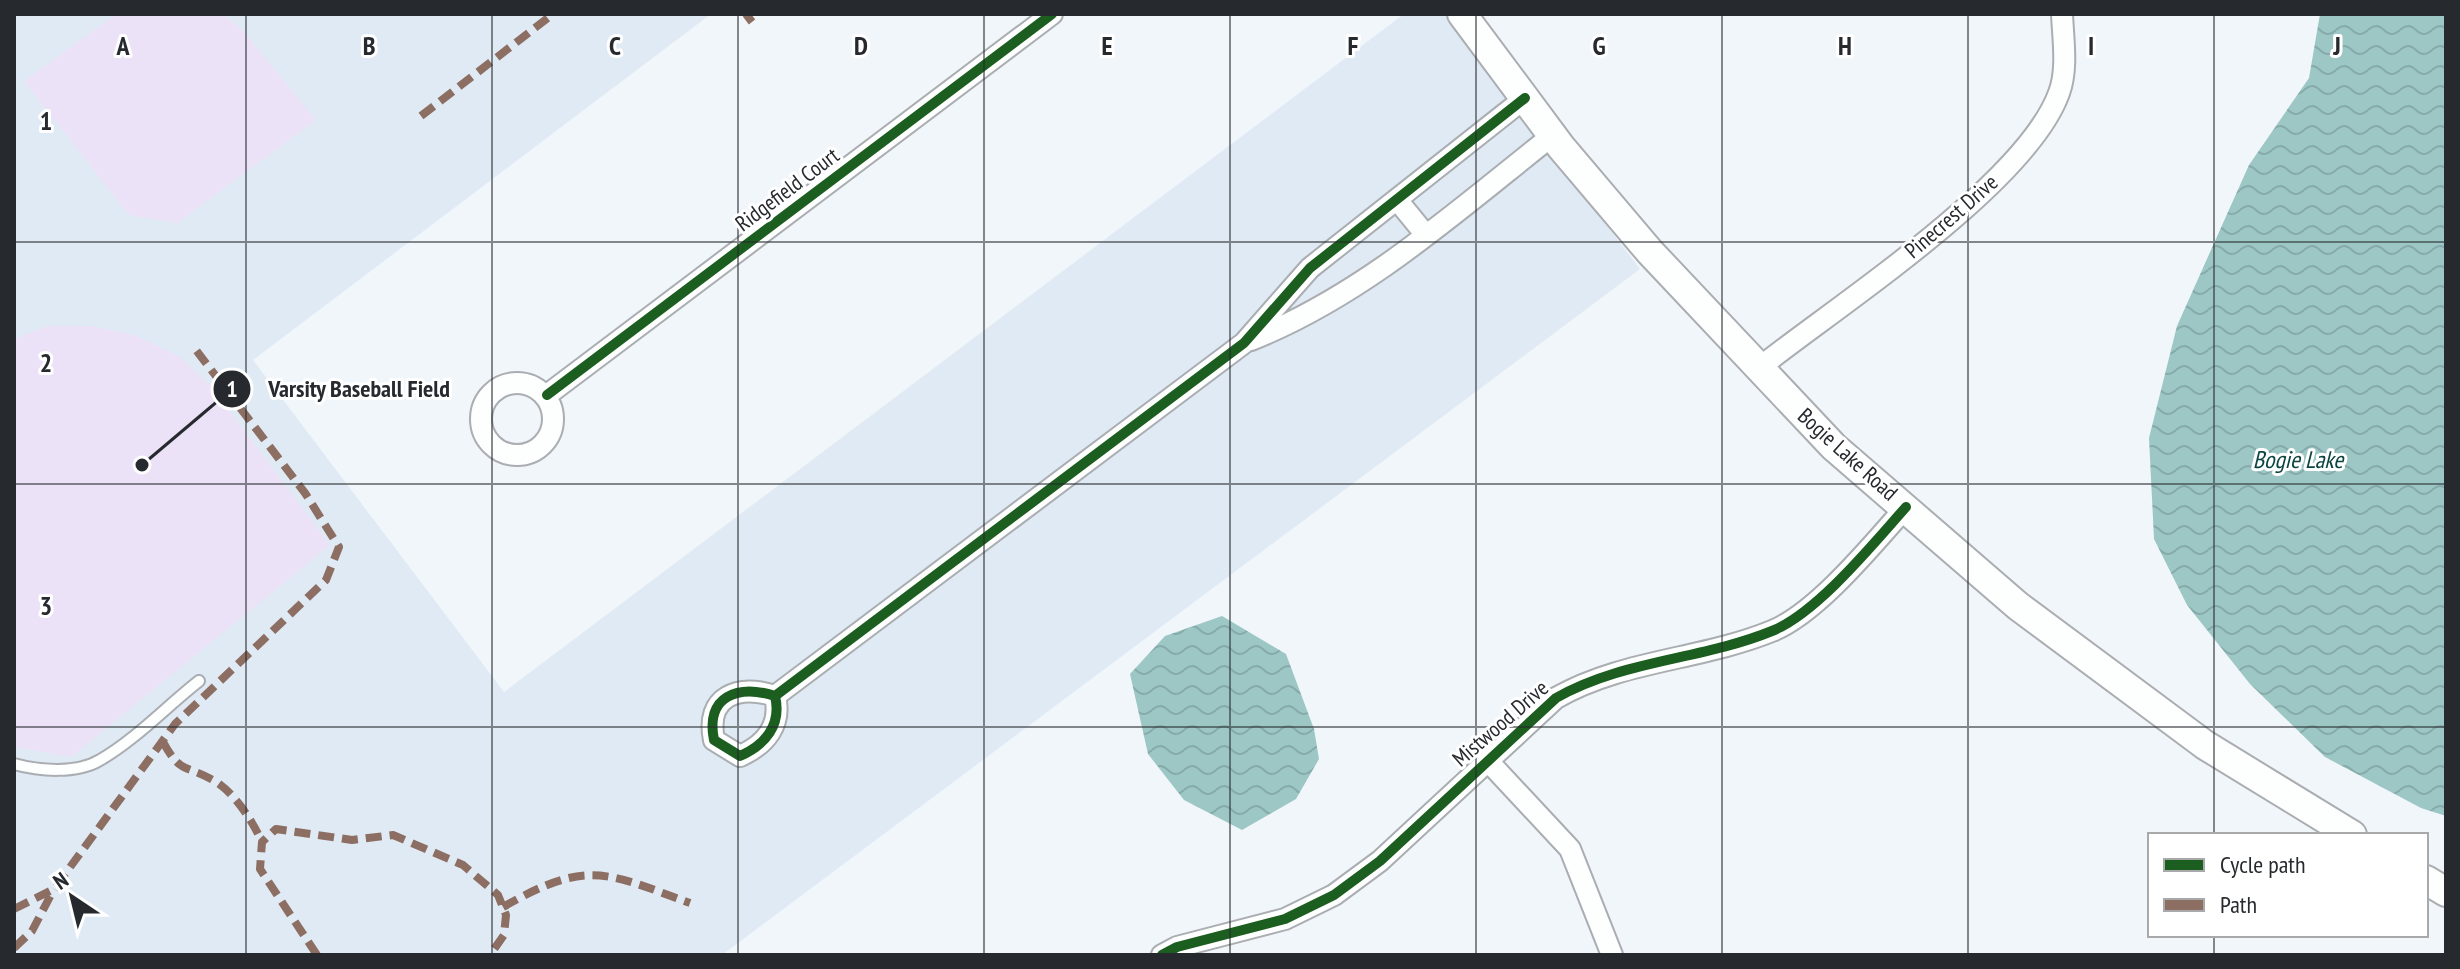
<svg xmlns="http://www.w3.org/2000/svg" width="2460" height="969" viewBox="0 0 2460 969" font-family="'PT Sans Narrow',sans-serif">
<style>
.built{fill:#e0eaf4}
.garden{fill:#ece2f8}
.water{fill:url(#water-waves)}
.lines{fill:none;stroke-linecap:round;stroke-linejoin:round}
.lane-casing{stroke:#aaadb1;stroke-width:14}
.street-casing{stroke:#aaadb1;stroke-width:24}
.secondary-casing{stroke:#aaadb1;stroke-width:32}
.lane{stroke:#fdfefe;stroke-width:10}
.street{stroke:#fdfefe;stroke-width:20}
.secondary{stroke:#fdfefe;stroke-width:28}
.quiet{stroke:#8d6e63;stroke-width:8;stroke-dasharray:16 8;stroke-linecap:butt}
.cycleway-casing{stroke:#fff;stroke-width:15}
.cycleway{stroke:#1b5e20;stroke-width:10}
.grid{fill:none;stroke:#26292d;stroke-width:2;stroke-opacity:0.55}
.labels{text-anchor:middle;stroke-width:6;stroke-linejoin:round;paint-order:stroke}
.street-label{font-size:22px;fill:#26292d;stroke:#fff}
.water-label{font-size:24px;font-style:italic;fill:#0c4441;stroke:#fff}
.grid-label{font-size:26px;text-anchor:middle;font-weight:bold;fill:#26292d;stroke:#fff;stroke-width:6;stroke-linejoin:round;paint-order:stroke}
.leader{fill:none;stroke:#26292d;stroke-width:3}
.callout-dot{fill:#26292d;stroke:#fff;stroke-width:3}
.mark-label{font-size:24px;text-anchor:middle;font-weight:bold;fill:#fff}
.callout-label{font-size:24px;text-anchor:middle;font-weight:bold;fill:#26292d;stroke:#fff;stroke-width:6;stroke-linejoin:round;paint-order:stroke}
</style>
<defs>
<pattern id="water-waves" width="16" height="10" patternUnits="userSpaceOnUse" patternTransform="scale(2)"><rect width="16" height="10" fill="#9cc7c5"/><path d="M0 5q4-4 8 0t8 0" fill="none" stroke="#86abaa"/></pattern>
</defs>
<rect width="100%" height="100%" fill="#f1f6fb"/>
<path class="built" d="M 14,14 L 711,14 L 253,360 L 504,692 L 1404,14 L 1445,14 L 1640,269 L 722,955 L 14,955 Z"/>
<path class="garden" d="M 117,14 L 223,14 L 243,31 L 316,120 L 177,223 L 129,215 L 24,81 Z
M 48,326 L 91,326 L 134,335 L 179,356 L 211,386 L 330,545 L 71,757 L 14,747 L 14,339 Z"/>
<path class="water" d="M 2320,14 L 2446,14 L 2446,816 L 2421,808 L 2325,757 L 2250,684 L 2187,605 L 2154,539 L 2149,438 L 2177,326 L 2249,165 L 2309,78 Z
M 1222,616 L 1286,654 L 1314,729 L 1319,759 L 1296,799 L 1242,830 L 1184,800 L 1148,754 L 1130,674 L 1165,636 Z"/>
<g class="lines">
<defs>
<path id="lane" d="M 14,764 C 39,771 77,774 100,760 C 135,740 167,706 199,681"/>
<path id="street" d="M 1398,201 L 1425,234
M 1251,340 C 1364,295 1458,210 1553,135
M 1759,368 C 1837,306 2026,184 2059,93 C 2068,69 2063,39 2062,14
M481 419a36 36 0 1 1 72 0a36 36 0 1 1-72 0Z
M 547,395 L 1052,14
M 775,696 C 782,725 765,745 740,756 L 714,740 C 705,696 738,684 775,696 L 1244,343 L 1310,268 L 1525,98
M 1487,760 L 1570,849 L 1612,955
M 1162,955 L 1177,947 L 1285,919 L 1334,895 L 1380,861 L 1556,698 C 1622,660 1701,660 1772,631 C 1817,613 1873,544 1906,507"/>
<path id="secondary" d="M 1462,14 L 1561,147 L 1650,252 L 1834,447 L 2018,606 L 2205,745 L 2352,835
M 2426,880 L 2446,892"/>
</defs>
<use href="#lane" class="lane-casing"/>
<use href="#street" class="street-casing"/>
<use href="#secondary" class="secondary-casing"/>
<use href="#lane" class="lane"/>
<use href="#street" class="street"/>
<use href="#secondary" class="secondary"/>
<path class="quiet" d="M 746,14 L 752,22
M 421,116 L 553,14
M 163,742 C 181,774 183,764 211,779 C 233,790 252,820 262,842
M 503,907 C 587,859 605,872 690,903
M 14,909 L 54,889 L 175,724 L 326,580 L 339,547 L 305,493 L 196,350
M 14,948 L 32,931 L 54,889
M 317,955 L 260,869 L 262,842 L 276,829 L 352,840 L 393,835 L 463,865 L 498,895 L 506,915 L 504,935 L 490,955"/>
<defs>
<path id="cycleway" d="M 547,395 L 1052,14
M 775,696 C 782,725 765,745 740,756 L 714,740 C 705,696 738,684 775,696 L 1244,343 L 1310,268 L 1525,98
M 1162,955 L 1177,947 L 1285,919 L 1334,895 L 1380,861 L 1556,698 C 1622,660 1701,660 1772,631 C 1817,613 1873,544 1906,507"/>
</defs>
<use href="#cycleway" class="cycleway-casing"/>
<use href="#cycleway" class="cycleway"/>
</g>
<path class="grid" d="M 246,14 L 246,955M 492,14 L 492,955M 738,14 L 738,955M 984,14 L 984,955M 1230,14 L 1230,955M 1476,14 L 1476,955M 1722,14 L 1722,955M 1968,14 L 1968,955M 2214,14 L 2214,835M 14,242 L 2446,242M 14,484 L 2446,484M 14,727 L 2446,727M 2214,935 L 2214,955"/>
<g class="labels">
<g class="street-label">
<text transform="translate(787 189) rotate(-37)" y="8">Ridgefield Court</text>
<text transform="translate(1951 216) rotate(-41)" y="8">Pinecrest Drive</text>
<text transform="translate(1848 454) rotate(42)" y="8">Bogie Lake Road</text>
<text transform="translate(1500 723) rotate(-41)" y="8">Mistwood Drive</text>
</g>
<g class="water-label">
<text x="2298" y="468">Bogie Lake</text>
</g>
</g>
<g class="grid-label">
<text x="123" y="55">A</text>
<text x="369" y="55">B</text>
<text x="615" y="55">C</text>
<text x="861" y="55">D</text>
<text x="1107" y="55">E</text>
<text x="1353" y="55">F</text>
<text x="1599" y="55">G</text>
<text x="1845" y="55">H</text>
<text x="2091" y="55">I</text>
<text x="2337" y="55">J</text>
<text x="46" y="130">1</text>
<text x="46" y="372">2</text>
<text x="46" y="615">3</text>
</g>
<path class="leader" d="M142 465L232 389"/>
<g class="callout-dot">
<circle cx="142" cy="465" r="8"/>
<circle cx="232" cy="389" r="20"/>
</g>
<g class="mark-label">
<text x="232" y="397">1</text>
</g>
<g class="callout-label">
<text x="359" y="397">Varsity Baseball Field</text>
</g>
<rect width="2460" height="969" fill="none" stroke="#26292d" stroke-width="32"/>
<rect x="2148" y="833" width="280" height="104" fill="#ffffff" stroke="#a8a9ab" stroke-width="2"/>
<rect x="2164" y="859" width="40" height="12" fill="#1b5e20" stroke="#a8a9ab" stroke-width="2"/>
<text x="2220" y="873" font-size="24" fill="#26292d">Cycle path</text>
<rect x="2164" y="899" width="40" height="12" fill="#8d6e63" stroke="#a8a9ab" stroke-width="2"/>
<text x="2220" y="913" font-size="24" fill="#26292d">Path</text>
<g transform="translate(72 897) rotate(325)" stroke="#ffffff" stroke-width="6" paint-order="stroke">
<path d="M0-6L14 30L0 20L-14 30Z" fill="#26292d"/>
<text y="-12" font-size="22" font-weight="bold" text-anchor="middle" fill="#26292d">N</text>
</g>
</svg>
